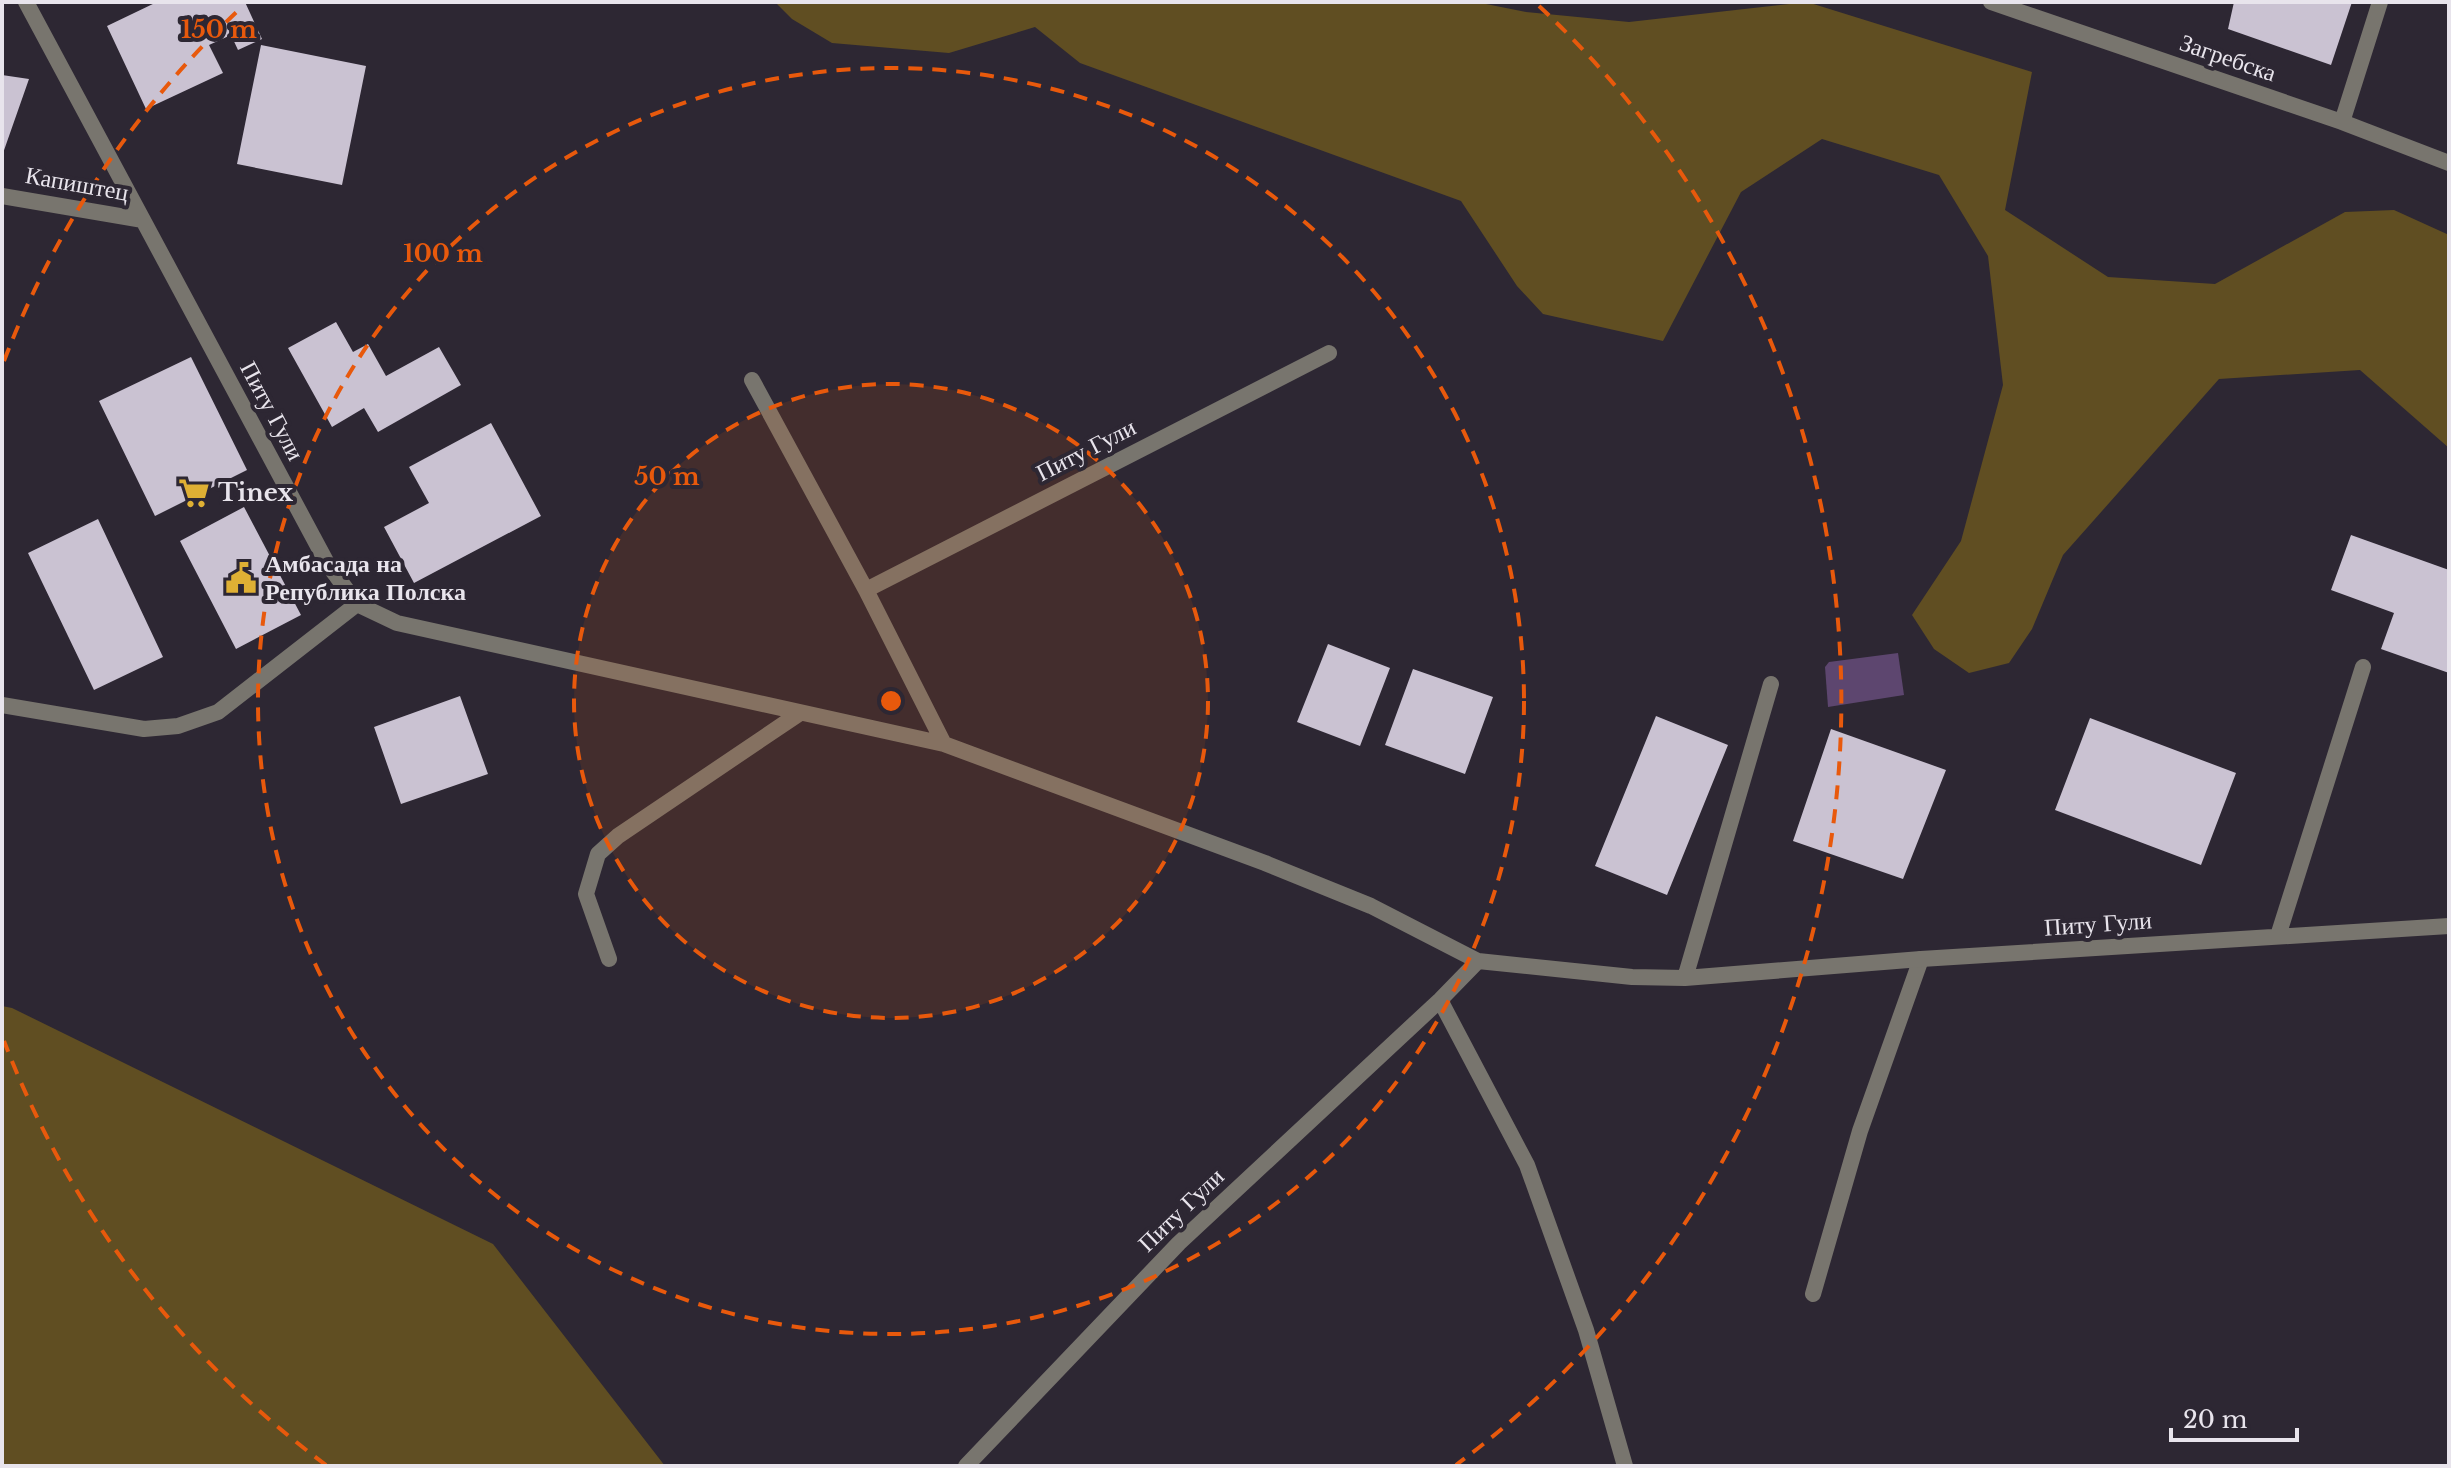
<svg xmlns="http://www.w3.org/2000/svg" width="2451" height="1468" viewBox="0 0 2451 1468" font-family="'Libre Baskerville',serif">
<style>
.green{fill:#604e22}
.water{fill:#5d466f}
.building{fill:#cac2d2}
.lines{fill:none;stroke-linecap:round;stroke-linejoin:round}
.lane{stroke:#78756e;stroke-width:16}
.street{stroke:#78756e;stroke-width:16}
.ring{fill:none;stroke:#e8590c;stroke-width:4;stroke-dasharray:14 10}
.labels{text-anchor:middle;stroke-width:8;stroke-linejoin:round;paint-order:stroke}
.street-label{font-size:24px;fill:#e8e4ec;stroke:#2d2733}
.poi-label{font-size:24px;font-weight:bold;fill:#e8e4ec;stroke:#2d2733;text-anchor:start}
.centre{fill:#e8590c;stroke:#2d2733;stroke-width:4}
.ring-label{font-size:24px;text-anchor:middle;font-weight:bold;fill:#e8590c;stroke:#2d2733;stroke-width:8;stroke-linejoin:round;paint-order:stroke}
</style>
<rect width="100%" height="100%" fill="#2d2733"/>
<path class="green" d="M 775,2 L 1476,2 L 1526,12 L 1629,22 L 1807,2 L 2032,72 L 2005,210 L 2108,277 L 2215,284 L 2345,212 L 2394,210 L 2449,235 L 2449,448 L 2360,370 L 2219,379 L 2063,555 L 2032,629 L 2009,663 L 1969,673 L 1934,649 L 1912,615 L 1961,541 L 2003,385 L 1988,256 L 1939,175 L 1822,139 L 1741,192 L 1663,341 L 1543,314 L 1517,286 L 1461,201 L 1080,63 L 1035,27 L 949,53 L 832,43 L 792,19 Z
M 2,1006 L 12,1008 L 493,1244 L 665,1466 L 2,1466 Z"/>
<path class="water" d="M 1898,653 L 1904,695 L 1828,707 L 1825,667 L 1829,662 Z"/>
<path class="building" d="M 157,2 L 245,2 L 262,39 L 238,50 L 231,35 L 209,45 L 223,73 L 146,109 L 107,26 Z
M 2234,2 L 2352,2 L 2331,65 L 2228,29 Z
M 261,45 L 366,66 L 342,185 L 237,164 Z
M 2,75 L 29,79 L 2,156 Z
M 336,322 L 353,352 L 368,344 L 386,376 L 439,347 L 461,385 L 378,432 L 364,408 L 332,427 L 288,348 Z
M 191,357 L 247,470 L 155,516 L 99,401 Z
M 491,423 L 541,516 L 414,583 L 384,527 L 429,503 L 409,467 Z
M 244,507 L 301,615 L 236,649 L 180,541 Z
M 98,519 L 163,657 L 94,690 L 28,553 Z
M 2351,535 L 2449,570 L 2449,673 L 2381,649 L 2394,613 L 2331,590 Z
M 1328,644 L 1390,668 L 1360,746 L 1297,722 Z
M 1413,669 L 1493,697 L 1465,774 L 1385,745 Z
M 460,696 L 488,774 L 401,804 L 374,727 Z
M 1656,716 L 1728,745 L 1667,895 L 1595,866 Z
M 2090,718 L 2236,773 L 2201,865 L 2055,810 Z
M 1831,729 L 1946,770 L 1903,879 L 1793,841 Z"/>
<g class="lines">
<path class="lane" d="M 1813,1294 L 1860,1131 L 1921,959"/>
<path class="street" d="M 26,2 L 327,563 L 357,604 L 397,623 L 944,744 L 1265,863 L 1371,906 L 1478,961 L 1632,977 L 1685,978 L 1921,959 L 2449,926
M 1991,2 L 2342,122 L 2449,163
M 2342,122 L 2380,2
M 2,196 L 143,220
M 752,380 L 866,590 L 944,744
M 866,590 L 1329,353
M 2,705 L 144,729 L 178,726 L 218,712 L 357,604
M 2278,936 L 2363,667
M 609,959 L 586,894 L 598,854 L 618,836 L 800,713
M 1685,978 L 1771,684
M 1440,1000 L 1527,1165 L 1586,1330 L 1625,1466
M 966,1466 L 1179,1243 L 1440,1000 L 1478,961"/>
</g>
<circle cx="891" cy="701" r="317" fill="#e8590c" fill-opacity=".12"/>
<g class="ring">
<circle cx="891" cy="701" r="317"/>
<circle cx="891" cy="701" r="633"/>
<path d="M326 1465A950 950 0 0 1 4 1041M4 361A950 950 0 0 1 243 6M1539 6A950 950 0 0 1 1456 1465"/>
</g>
<defs>
<symbol id="supermarket-bare" viewBox="-9 -9 18 18"><path d="M-6-5.5h2.5l.6 2H6L4.5 2H-2.5L-4.4-4H-6ZM-1.5 3.2a1.3 1.3 0 1 0 .1 0ZM3 3.2a1.3 1.3 0 1 0 .1 0Z" fill="#dfb034" stroke="#2d2733" stroke-width="2.5" paint-order="stroke"/></symbol>
<symbol id="civic-bare" viewBox="-9 -9 18 18"><path d="M-.6-6.5H3V-4.5H.6V-3L4-1V1h2V6H-6V1h2V-1L-.6-3ZM-1.2 2.5V6h2.4V2.5Z" fill="#dfb034" stroke="#2d2733" stroke-width="2.5" paint-order="stroke"/></symbol>
</defs>
<g fill-rule="evenodd">
<use href="#supermarket-bare" x="172" y="471" width="44" height="44"/>
<use href="#civic-bare" x="219" y="556" width="44" height="44"/>
</g>
<g class="labels">
<g class="street-label">
<text transform="translate(2228 58) rotate(19)" y="8">Загребска</text>
<text transform="translate(77 184) rotate(10)" y="8">Капиштец</text>
<text transform="translate(272 411) rotate(62)" y="8">Питу Гули</text>
<text transform="translate(1086 450) rotate(-27)" y="8">Питу Гули</text>
<text transform="translate(2098 924) rotate(-4)" y="8">Питу Гули</text>
<text transform="translate(1181 1210) rotate(-44)" y="8">Питу Гули</text>
</g>
<g class="poi-label">
<text x="218" y="501">Tinex</text>
<text x="265" y="572">Амбасада на<tspan x="265" dy="28">Република Полска</tspan></text>
</g>
</g>
<circle cx="891" cy="701" r="12" class="centre"/>
<g class="ring-label">
<text x="219" y="38">150 m</text>
<text x="443" y="262">100 m</text>
<text x="667" y="485">50 m</text>
</g>
<rect width="2451" height="1468" fill="none" stroke="#e8e4ec" stroke-width="8"/>
<path d="M2171 1428v12h126v-12" fill="none" stroke="#e8e4ec" stroke-width="4"/>
<text x="2183" y="1428" font-size="24" fill="#e8e4ec" stroke="#2d2733" stroke-width="6" paint-order="stroke">20 m</text>
</svg>
